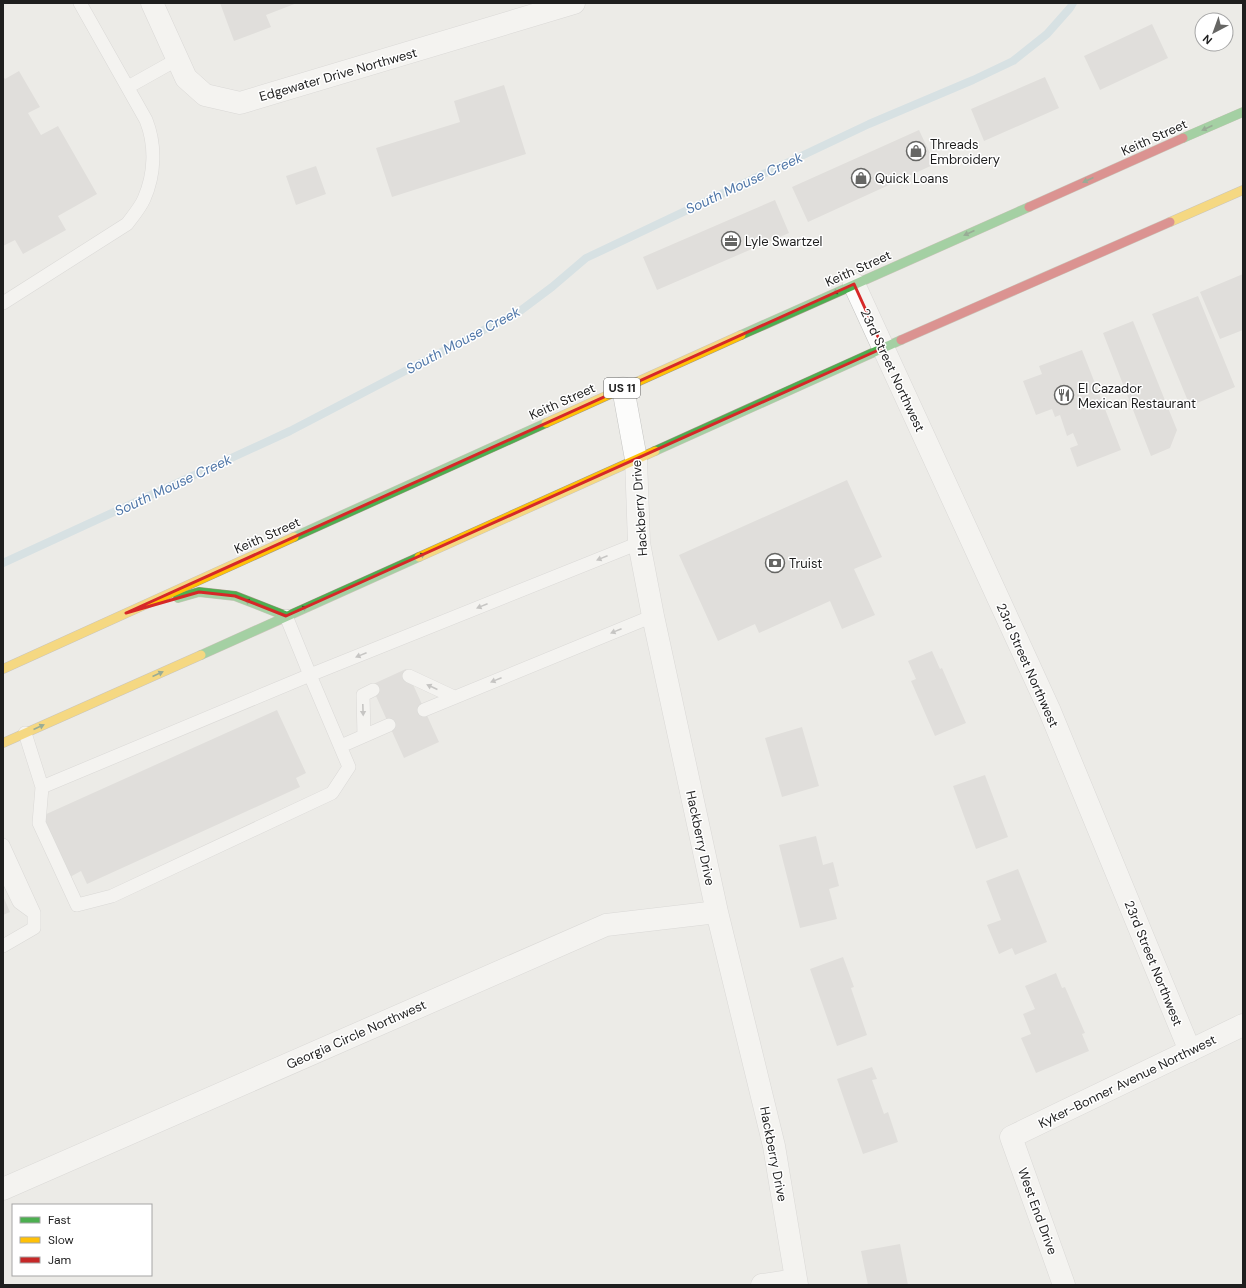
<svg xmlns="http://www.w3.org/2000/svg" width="1246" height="1288" viewBox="0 0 1246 1288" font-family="'DM Sans',sans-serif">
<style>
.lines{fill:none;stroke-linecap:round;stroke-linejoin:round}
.stream{stroke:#bcd5de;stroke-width:8}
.building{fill:#d0cfcc}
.lane-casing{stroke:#c3c3c1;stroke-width:14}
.street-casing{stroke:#c3c3c1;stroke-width:23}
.fast-casing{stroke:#a19985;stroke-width:10}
.slow-casing{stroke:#a19985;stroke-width:10}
.jam-casing{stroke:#a19985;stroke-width:10}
.lane{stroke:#fcfcfb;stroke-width:13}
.street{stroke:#fcfcfb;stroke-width:22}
.fast{stroke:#4caf50;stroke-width:9}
.slow{stroke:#ffc107;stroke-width:9}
.jam{stroke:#c62828;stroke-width:9}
.oneway{fill:#335f34}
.oneway2{fill:#989898}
.marked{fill:none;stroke:#d62828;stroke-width:3;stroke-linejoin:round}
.labels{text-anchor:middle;stroke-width:3;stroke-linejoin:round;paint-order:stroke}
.shield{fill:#fff;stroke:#626262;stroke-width:1}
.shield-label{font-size:12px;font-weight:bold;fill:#1e1e1e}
.street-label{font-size:13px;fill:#1e1e1e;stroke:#fff}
.poi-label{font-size:13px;fill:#1e1e1e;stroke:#fff;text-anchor:start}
.water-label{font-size:14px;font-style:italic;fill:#5077a8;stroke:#fff}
</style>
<rect width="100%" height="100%" fill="#ecebe7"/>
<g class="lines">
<path class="stream" d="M 3,563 L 290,431 L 520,311 L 552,287 L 586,258 L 869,124 L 973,80 L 1013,61 L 1047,34 L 1070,8 L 1073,3"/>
</g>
<path class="building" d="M 220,3 L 297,3 L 266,15 L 271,27 L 234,41 Z
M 1152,24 L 1168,58 L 1100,90 L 1084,56 Z
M 19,71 L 40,107 L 28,113 L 41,135 L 58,126 L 97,194 L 58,216 L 66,230 L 23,254 L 15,240 L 3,246 L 3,76 L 5,79 Z
M 1045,77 L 1059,108 L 984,141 L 971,109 Z
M 504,85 L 526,154 L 392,197 L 376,148 L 460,122 L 454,101 Z
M 919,130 L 935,164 L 808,222 L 792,187 Z
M 316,166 L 326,194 L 296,205 L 286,176 Z
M 775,200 L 789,233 L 657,290 L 643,257 Z
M 1243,274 L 1243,330 L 1220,339 L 1200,292 Z
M 1198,296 L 1235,387 L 1190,406 L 1152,314 Z
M 1133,321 L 1177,430 L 1170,448 L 1151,456 L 1103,333 Z
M 1082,350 L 1121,450 L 1077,467 L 1070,448 L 1078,445 L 1073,433 L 1067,436 L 1060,415 L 1055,417 L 1052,409 L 1036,415 L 1023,381 L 1042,374 L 1039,366 Z
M 847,480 L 882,557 L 854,569 L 875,615 L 842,629 L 830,601 L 759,633 L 755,624 L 718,641 L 679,555 Z
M 932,651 L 940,669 L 942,668 L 966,723 L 935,736 L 911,681 L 916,679 L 908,661 Z
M 406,669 L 439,742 L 404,758 L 371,685 Z
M 277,710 L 306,773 L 296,778 L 300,787 L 87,884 L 81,871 L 70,877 L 42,816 Z
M 802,727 L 819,786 L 782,797 L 765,738 Z
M 985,775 L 1008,837 L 976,849 L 953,786 Z
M 816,836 L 823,865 L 833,862 L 839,886 L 829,889 L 837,919 L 800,928 L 779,845 Z
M 1018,869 L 1047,942 L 1015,955 L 1012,948 L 999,954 L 987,925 L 1001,920 L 986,881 Z
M 3,896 L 10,912 L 3,915 Z
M 843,957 L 854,987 L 851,988 L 867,1035 L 837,1046 L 810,969 Z
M 1056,973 L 1062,988 L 1065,987 L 1085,1033 L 1082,1034 L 1089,1051 L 1036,1073 L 1021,1038 L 1031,1034 L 1023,1014 L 1035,1009 L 1025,986 Z
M 872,1067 L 877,1079 L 872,1080 L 884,1114 L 888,1112 L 898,1142 L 863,1154 L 837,1079 Z
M 900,1244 L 908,1285 L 868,1285 L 861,1251 Z"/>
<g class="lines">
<defs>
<path id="lane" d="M 128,87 L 178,59
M 3,303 L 127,224 C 133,216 140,208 144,199 C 155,174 156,145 146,120 L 80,3
M 286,616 L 310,675 L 639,543
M 409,676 L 454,697
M 424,710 L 653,616
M 25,733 L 42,787 L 39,823 L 77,905 L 112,896 L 332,793 L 349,767 L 310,675 L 42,787
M 364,736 L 363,695 L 373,690
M 341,746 L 389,725
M 3,845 L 34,913 L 34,928 L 3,946
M 3,869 L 19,902 L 34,913"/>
<path id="street" d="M 152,3 L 186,78 L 205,95 L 240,103 L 574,3
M 854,284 L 1049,709 L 1190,1051
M 623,388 L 636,459 L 639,543 L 653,616 L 717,912 L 774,1146 L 797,1285
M 3,1189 L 606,925 L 717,912
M 762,1285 L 796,1280
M 1064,1285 L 1011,1137 L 1243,1025"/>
<path id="fast" d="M 1183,138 L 1243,112
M 741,335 L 1029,207
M 655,451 L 901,340
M 294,537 L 546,423
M 178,598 L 199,592 L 235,596 L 286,616
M 201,655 L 419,557"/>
<path id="slow" d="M 1170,222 L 1243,190
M 546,423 L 741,335
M 419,557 L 655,451
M 3,669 L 294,537
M 3,743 L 201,655"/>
<path id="jam" d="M 1029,207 L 1183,138
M 901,340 L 1170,222"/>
</defs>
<use href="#lane" class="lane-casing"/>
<use href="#street" class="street-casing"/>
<use href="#fast" class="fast-casing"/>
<use href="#slow" class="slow-casing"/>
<use href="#jam" class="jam-casing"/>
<use href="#lane" class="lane"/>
<use href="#street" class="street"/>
<use href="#fast" class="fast"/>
<use href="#slow" class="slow"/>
<use href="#jam" class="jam"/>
</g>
<defs><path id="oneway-solid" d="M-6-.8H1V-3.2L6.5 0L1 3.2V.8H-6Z"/></defs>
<g class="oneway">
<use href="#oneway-solid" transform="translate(1207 128) rotate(156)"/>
<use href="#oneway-solid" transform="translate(1088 180) rotate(156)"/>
<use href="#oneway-solid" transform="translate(969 233) rotate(156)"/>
<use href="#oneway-solid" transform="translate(838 291) rotate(156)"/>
<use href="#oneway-solid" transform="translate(420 556) rotate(-24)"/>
<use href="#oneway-solid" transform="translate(250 602) rotate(-159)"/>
<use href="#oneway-solid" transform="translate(302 609) rotate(-24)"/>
<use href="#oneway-solid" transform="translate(158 674) rotate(-24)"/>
<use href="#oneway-solid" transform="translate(39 727) rotate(-24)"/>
</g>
<g class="oneway2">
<use href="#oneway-solid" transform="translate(602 558) rotate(158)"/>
<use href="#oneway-solid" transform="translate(482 606) rotate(158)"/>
<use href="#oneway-solid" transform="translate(616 631) rotate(158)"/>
<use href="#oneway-solid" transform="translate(361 655) rotate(158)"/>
<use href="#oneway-solid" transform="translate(496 680) rotate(158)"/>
<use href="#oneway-solid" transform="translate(432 687) rotate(-155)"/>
<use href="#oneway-solid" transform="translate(363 710) rotate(88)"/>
</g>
<path d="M0 0H1246V1288H0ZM 854,284 L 883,348 L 286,616 L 235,596 L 199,592 L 126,613 Z" fill="#ecebe7" fill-opacity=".55" fill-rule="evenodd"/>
<path class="marked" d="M 854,284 L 883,348 L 286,616 L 235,596 L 199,592 L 126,613 Z"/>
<defs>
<symbol id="shop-ring" viewBox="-11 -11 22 22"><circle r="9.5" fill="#fff" stroke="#666664" stroke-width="1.5"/><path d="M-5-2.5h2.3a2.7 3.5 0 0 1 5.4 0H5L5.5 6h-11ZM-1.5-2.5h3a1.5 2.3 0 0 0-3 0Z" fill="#666664"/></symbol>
<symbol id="office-ring" viewBox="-11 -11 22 22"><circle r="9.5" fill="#fff" stroke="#666664" stroke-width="1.5"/><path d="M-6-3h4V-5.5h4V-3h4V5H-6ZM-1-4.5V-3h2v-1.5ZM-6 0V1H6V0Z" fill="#666664"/></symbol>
<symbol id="restaurant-ring" viewBox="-11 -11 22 22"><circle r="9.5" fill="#fff" stroke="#666664" stroke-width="1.5"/><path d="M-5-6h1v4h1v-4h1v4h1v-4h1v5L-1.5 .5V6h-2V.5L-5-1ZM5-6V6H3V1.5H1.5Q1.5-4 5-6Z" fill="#666664"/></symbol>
<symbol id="bank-ring" viewBox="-11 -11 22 22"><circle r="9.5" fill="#fff" stroke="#666664" stroke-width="1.5"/><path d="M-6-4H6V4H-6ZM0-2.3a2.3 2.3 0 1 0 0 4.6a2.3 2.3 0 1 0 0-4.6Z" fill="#666664"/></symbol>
</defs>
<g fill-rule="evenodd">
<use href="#shop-ring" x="905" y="140" width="22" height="22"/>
<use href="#shop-ring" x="850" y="167" width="22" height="22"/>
<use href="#office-ring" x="720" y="230" width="22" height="22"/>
<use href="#restaurant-ring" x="1053" y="384" width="22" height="22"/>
<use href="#bank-ring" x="764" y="552" width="22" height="22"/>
</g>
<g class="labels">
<rect class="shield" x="604" y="378" width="36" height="20" rx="3"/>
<g class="shield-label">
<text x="622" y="392">US 11</text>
</g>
<g class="street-label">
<text transform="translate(338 74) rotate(-16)" y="5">Edgewater Drive Northwest</text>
<text transform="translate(1154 137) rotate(-24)" y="5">Keith Street</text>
<text transform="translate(858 268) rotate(-24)" y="5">Keith Street</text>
<text transform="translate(893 370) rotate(65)" y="5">23rd Street Northwest</text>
<text transform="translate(562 401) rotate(-24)" y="5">Keith Street</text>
<text transform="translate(639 508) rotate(-94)" y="5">Hackberry Drive</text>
<text transform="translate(267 535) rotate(-24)" y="5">Keith Street</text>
<text transform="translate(1028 665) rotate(66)" y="5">23rd Street Northwest</text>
<text transform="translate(701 838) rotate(78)" y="5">Hackberry Drive</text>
<text transform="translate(1154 963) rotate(68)" y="5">23rd Street Northwest</text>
<text transform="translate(356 1034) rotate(-24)" y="5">Georgia Circle Northwest</text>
<text transform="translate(1127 1081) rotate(-26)" y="5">Kyker-Bonner Avenue Northwest</text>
<text transform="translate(774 1154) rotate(79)" y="5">Hackberry Drive</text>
<text transform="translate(1038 1211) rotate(70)" y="5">West End Drive</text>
</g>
<g class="poi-label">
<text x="930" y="149">Threads<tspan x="930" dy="15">Embroidery</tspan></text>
<text x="875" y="183">Quick Loans</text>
<text x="745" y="246">Lyle Swartzel</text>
<text x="1078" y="393">El Cazador<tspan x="1078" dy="15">Mexican Restaurant</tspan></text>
<text x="789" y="568">Truist</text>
</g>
<g class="water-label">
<text transform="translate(744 183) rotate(-25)" y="5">South Mouse Creek</text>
<text transform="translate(463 340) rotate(-28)" y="5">South Mouse Creek</text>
<text transform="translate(173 485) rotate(-25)" y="5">South Mouse Creek</text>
</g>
</g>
<rect width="1246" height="1288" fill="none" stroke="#1e1e1e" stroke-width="8"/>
<rect x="12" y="1204" width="140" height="72" fill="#ffffff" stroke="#a5a5a5"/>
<rect x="20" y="1217" width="20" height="6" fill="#4caf50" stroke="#a5a5a5"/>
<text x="48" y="1224" font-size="12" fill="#1e1e1e">Fast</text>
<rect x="20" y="1237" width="20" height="6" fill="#ffc107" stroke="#a5a5a5"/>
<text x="48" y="1244" font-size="12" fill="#1e1e1e">Slow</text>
<rect x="20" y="1257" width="20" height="6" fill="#c62828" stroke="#a5a5a5"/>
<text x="48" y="1264" font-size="12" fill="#1e1e1e">Jam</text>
<g transform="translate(1214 32) rotate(221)"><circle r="19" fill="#ffffff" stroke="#a5a5a5"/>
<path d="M0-3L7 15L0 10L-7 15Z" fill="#666664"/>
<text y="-6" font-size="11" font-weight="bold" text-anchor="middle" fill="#1e1e1e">N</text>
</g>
</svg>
